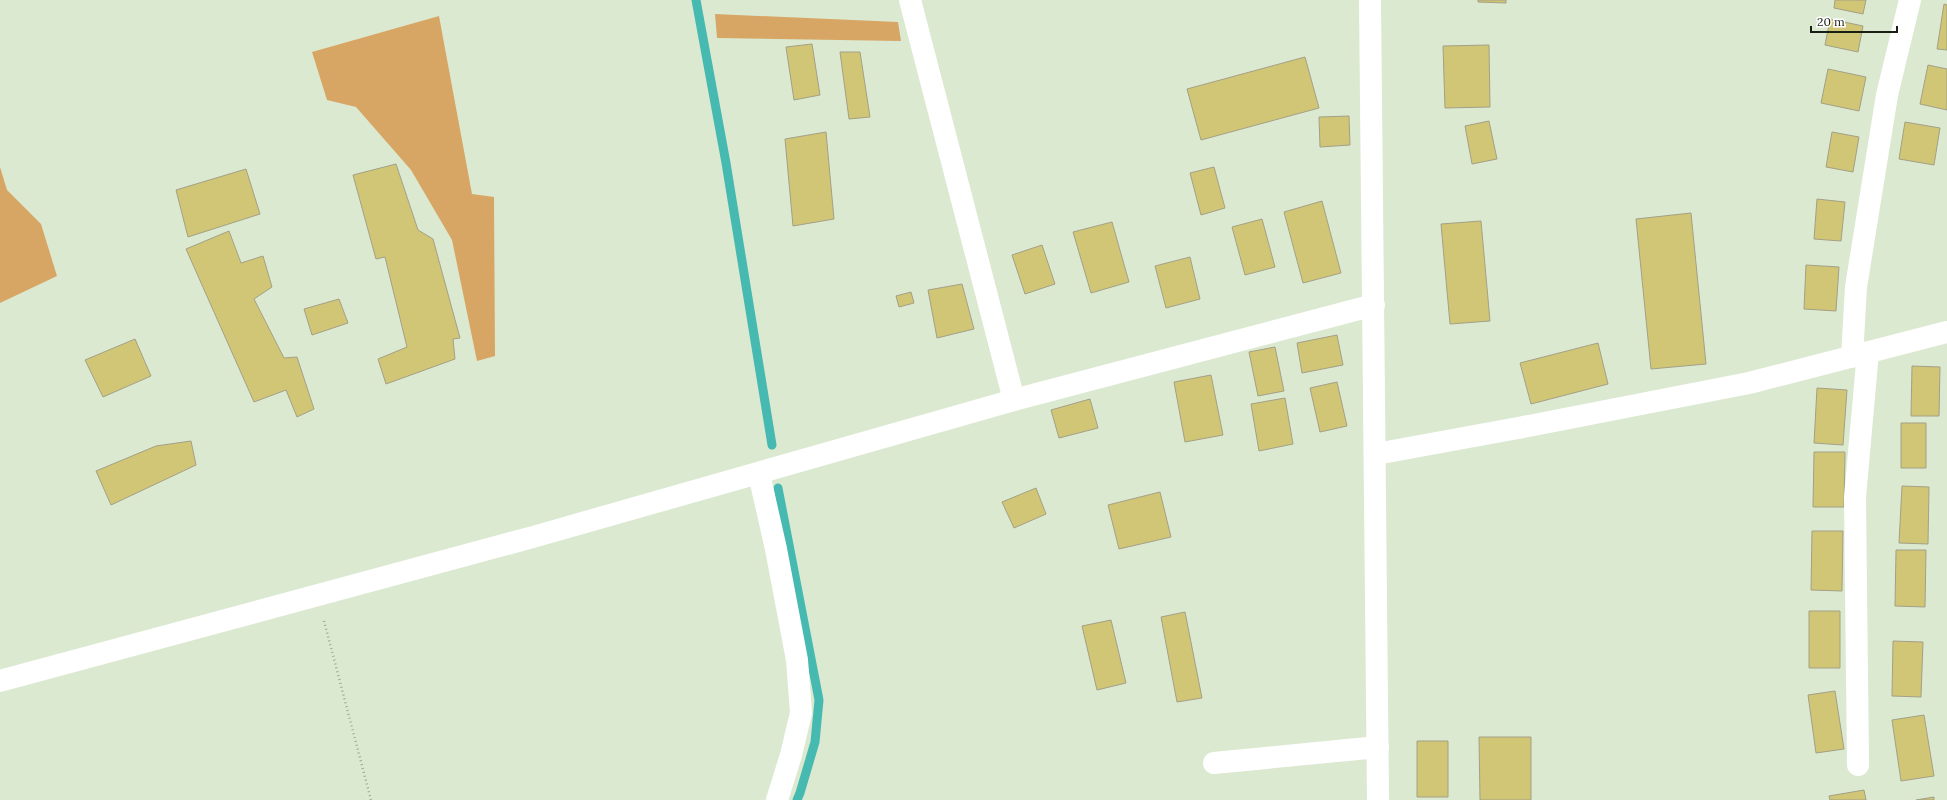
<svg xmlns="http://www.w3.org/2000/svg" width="1947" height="800" viewBox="0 0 1947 800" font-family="Lora,serif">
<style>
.forest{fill:#d8a664}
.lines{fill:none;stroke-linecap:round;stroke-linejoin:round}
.stream{stroke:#46b9b0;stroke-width:9}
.building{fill:#d0c675;stroke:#a3a087}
.path{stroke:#9ea996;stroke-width:2.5;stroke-dasharray:1 3;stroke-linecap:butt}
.street{stroke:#fff;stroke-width:22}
.secondary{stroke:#fff;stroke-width:22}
</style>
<rect width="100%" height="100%" fill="#dce9d1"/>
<path class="forest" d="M 715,14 L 898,22 L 901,41 L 717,38 Z
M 439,16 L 472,194 L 494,197 L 495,356 L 477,361 L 452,240 L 411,170 L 356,107 L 327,100 L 312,52 Z
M 0,167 L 7,190 L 41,224 L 57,276 L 0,303 Z"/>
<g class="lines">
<path class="stream" d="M 696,0 L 726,163 L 772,445
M 778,488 L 819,700 L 815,742 L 800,793 L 797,800"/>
</g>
<path class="building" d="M 1478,0 L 1506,0 L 1506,3 L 1478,2 Z
M 1835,0 L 1866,0 L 1863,14 L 1834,8 Z
M 1944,4 L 1947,5 L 1947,50 L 1937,49 Z
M 1830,19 L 1863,26 L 1858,52 L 1825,45 Z
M 812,44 L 820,95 L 794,100 L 786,47 Z
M 1489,45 L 1490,107 L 1445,108 L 1443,46 Z
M 840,52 L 860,52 L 870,117 L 849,119 Z
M 1305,57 L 1319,108 L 1201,140 L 1187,89 Z
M 1928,65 L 1947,69 L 1947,110 L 1920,104 Z
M 1828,69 L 1866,77 L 1859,111 L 1821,103 Z
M 1349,116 L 1350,145 L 1320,147 L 1319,117 Z
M 1489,121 L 1497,159 L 1472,164 L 1465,126 Z
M 1905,122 L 1940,128 L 1934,165 L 1899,159 Z
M 826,132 L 834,219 L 793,226 L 785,139 Z
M 1832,132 L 1859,137 L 1853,172 L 1826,167 Z
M 396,164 L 418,230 L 433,239 L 460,338 L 453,339 L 455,359 L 386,384 L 378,359 L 407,347 L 385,257 L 376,259 L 353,175 Z
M 1214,167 L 1225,208 L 1201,215 L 1190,173 Z
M 246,169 L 260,214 L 188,237 L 176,190 Z
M 1817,199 L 1845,202 L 1841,241 L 1814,239 Z
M 1322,201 L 1341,273 L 1303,283 L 1284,212 Z
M 1691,213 L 1706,364 L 1651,369 L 1636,219 Z
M 1262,219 L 1275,267 L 1245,275 L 1232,227 Z
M 1481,221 L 1490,321 L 1450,324 L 1441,224 Z
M 1112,222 L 1129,282 L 1091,293 L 1073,232 Z
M 229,231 L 241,263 L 263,256 L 272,287 L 254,299 L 284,358 L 297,357 L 314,409 L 297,417 L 286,390 L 254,402 L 186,249 Z
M 1042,245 L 1055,284 L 1025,294 L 1012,255 Z
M 1190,257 L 1200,299 L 1166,308 L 1155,266 Z
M 1806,265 L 1839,267 L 1836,311 L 1804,309 Z
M 962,284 L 974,329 L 937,338 L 928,290 Z
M 911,292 L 914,303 L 899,307 L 896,296 Z
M 339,299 L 348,323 L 312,335 L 304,309 Z
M 1337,335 L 1343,365 L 1302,373 L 1297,343 Z
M 135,339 L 151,376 L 103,397 L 85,360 Z
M 1598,343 L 1608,384 L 1531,404 L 1520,363 Z
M 1275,347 L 1284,391 L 1258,396 L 1249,352 Z
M 1912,366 L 1940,367 L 1939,416 L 1911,416 Z
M 1211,375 L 1223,435 L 1185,442 L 1174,382 Z
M 1337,382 L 1347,426 L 1320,432 L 1310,388 Z
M 1817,388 L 1847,390 L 1843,445 L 1814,443 Z
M 1285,398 L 1293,444 L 1259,451 L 1251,404 Z
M 1090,399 L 1098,428 L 1059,438 L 1051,410 Z
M 1901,423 L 1926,423 L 1926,468 L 1901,468 Z
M 191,441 L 196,465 L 111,505 L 96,471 L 156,446 Z
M 1814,452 L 1845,452 L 1844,507 L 1813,507 Z
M 1902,486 L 1929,487 L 1928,544 L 1899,543 Z
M 1036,488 L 1046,514 L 1014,528 L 1002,502 Z
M 1160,492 L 1171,537 L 1119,549 L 1108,505 Z
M 1812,531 L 1843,531 L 1842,591 L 1811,590 Z
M 1896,550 L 1926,550 L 1925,607 L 1895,606 Z
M 1809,611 L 1840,611 L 1840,668 L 1809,668 Z
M 1185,612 L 1202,698 L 1177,702 L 1161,617 Z
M 1111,620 L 1126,683 L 1097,690 L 1082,626 Z
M 1893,641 L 1923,642 L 1921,697 L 1892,696 Z
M 1835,691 L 1844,749 L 1816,753 L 1808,695 Z
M 1924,715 L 1934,776 L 1901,781 L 1892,720 Z
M 1479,737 L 1531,737 L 1531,800 L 1480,800 Z
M 1417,741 L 1448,741 L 1448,797 L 1417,797 Z
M 1864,790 L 1866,800 L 1830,800 L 1829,796 Z
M 1934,797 L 1934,800 L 1916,800 Z"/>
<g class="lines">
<path class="path" d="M 324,621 L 371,800"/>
<path class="street" d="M 910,0 L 1014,400
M 1852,357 L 1856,287 L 1887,95 L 1910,0
M 1376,454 L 1518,428 L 1749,383 L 1947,332
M 759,474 L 776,549 L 797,660 L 801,713 L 791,755 L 777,800
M 1214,763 L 1378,747
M 1858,765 L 1855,497 L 1868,352"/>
<path class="secondary" d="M 1370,0 L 1378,800
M 0,681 L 533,537 L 1014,400 L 1374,305"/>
</g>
<path d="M1811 26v6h86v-6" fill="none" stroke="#191e15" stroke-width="2"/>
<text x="1817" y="26" font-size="12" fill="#191e15" stroke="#ffffff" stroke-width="3" paint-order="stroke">20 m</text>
</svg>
